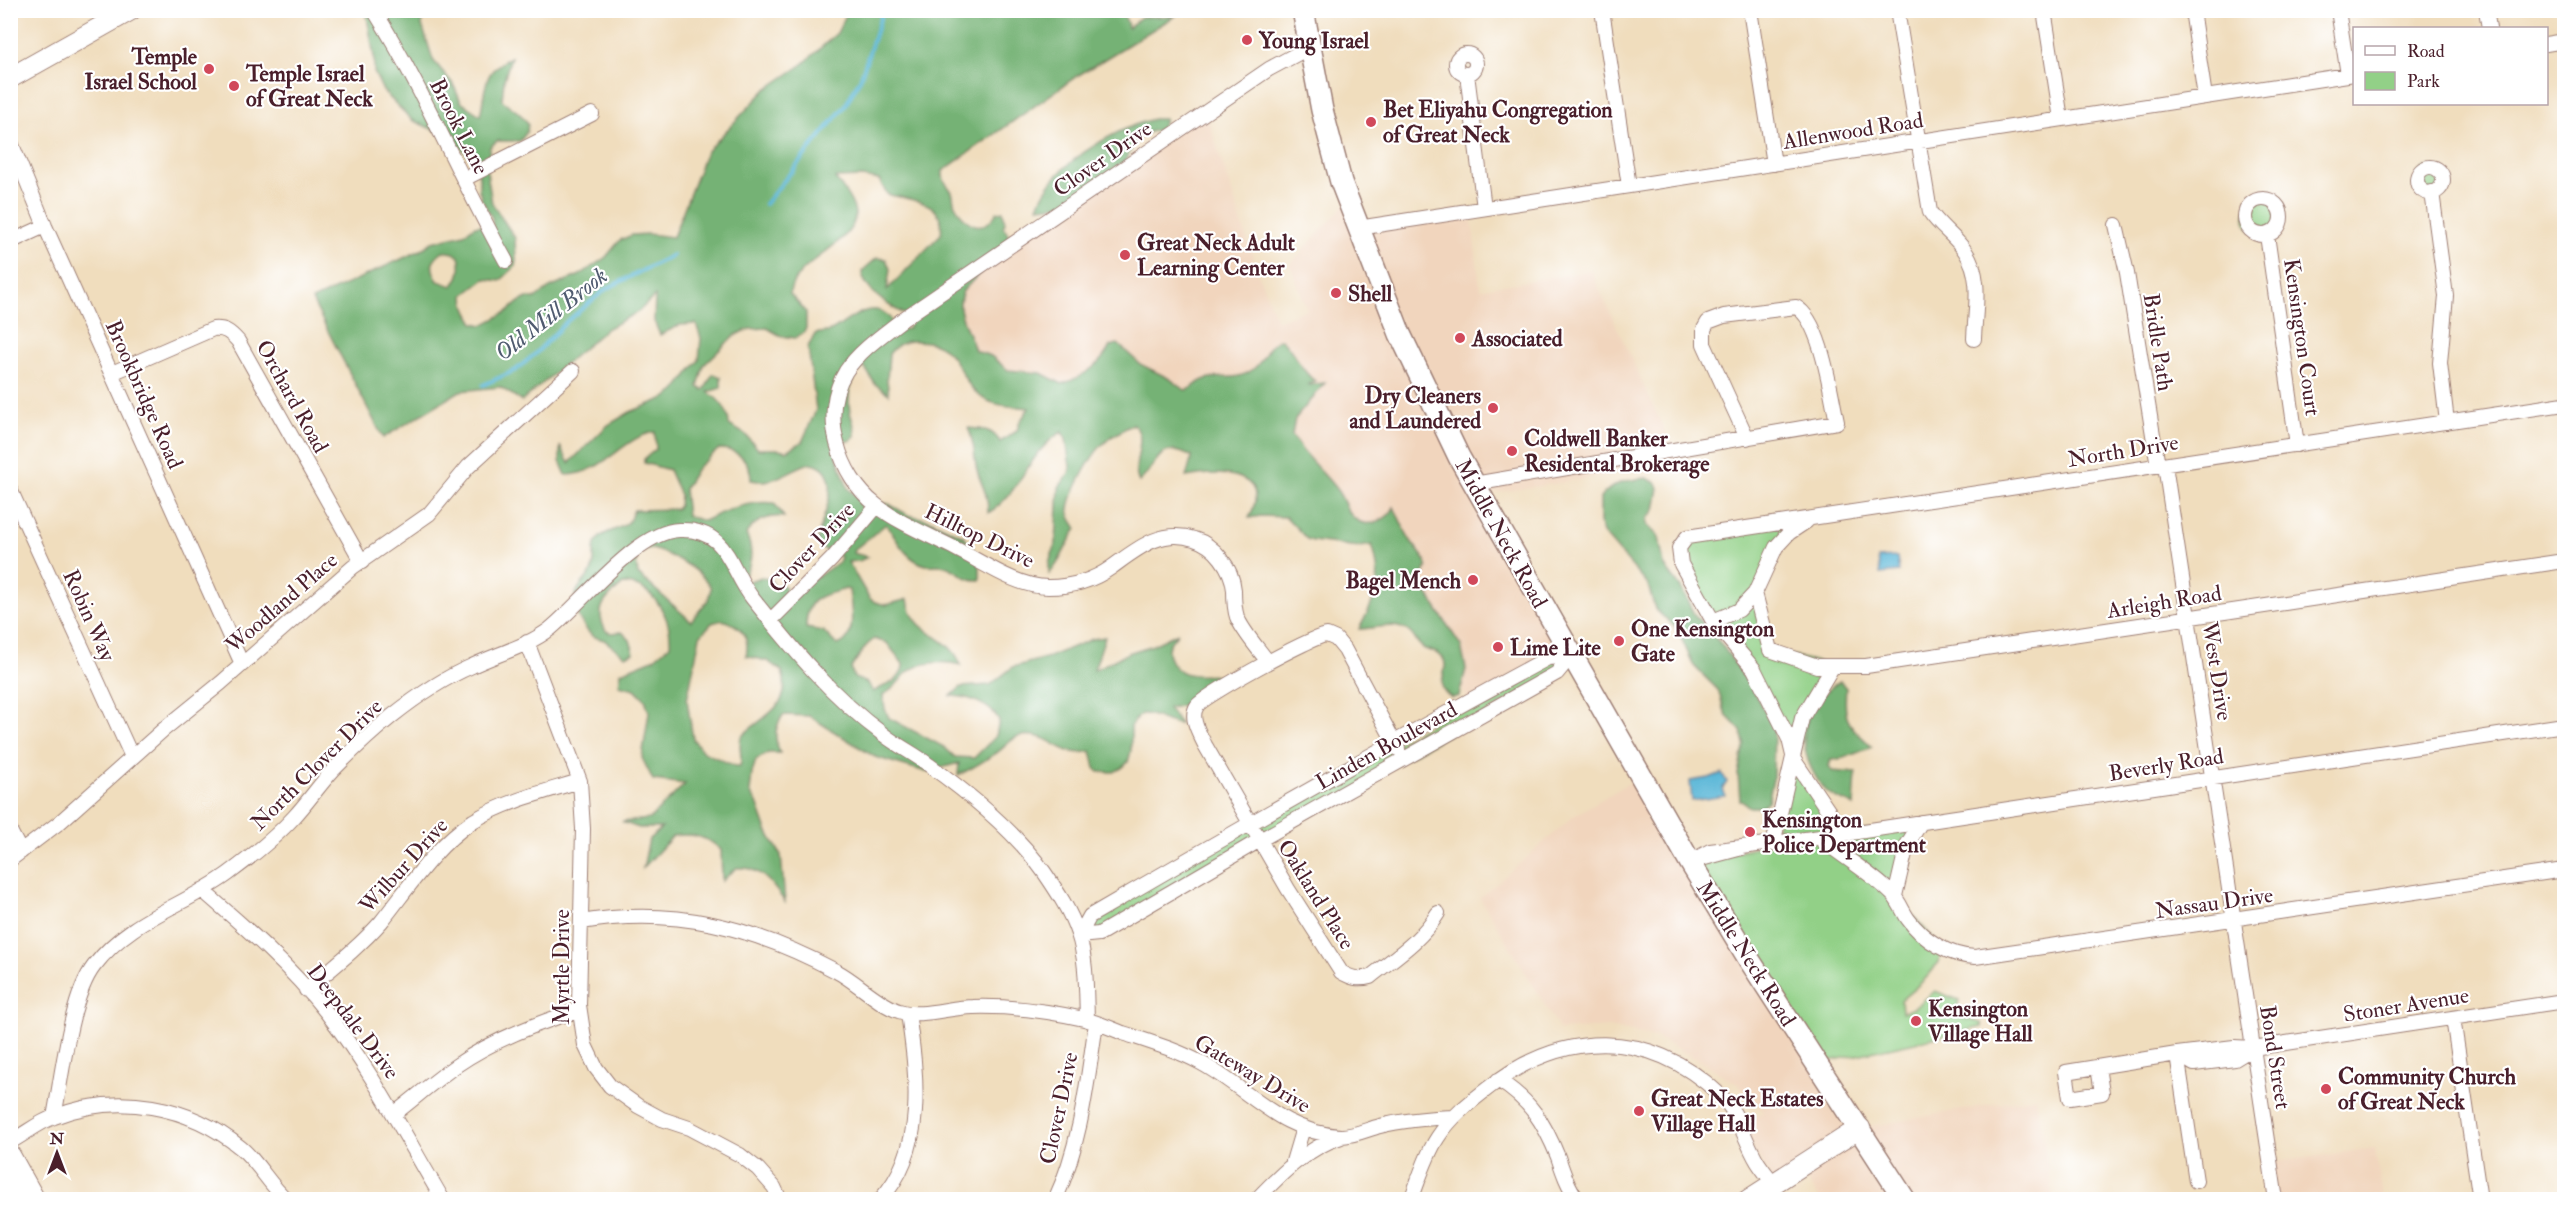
<svg xmlns="http://www.w3.org/2000/svg" width="2575" height="1210" viewBox="0 0 2575 1210" font-family="'IM FELL Double Pica',serif">
<style>
.built{fill:#f1d5bd}
.green{fill:#92d087;stroke:#6e7859;stroke-width:1.5}
.forest{fill:#75b274;stroke:#606850;stroke-width:1.5;fill-rule:evenodd}
.water{fill:#59b6d7;stroke:#526a81;stroke-width:1.5}
.lines{fill:none;stroke-linecap:round;stroke-linejoin:round}
.stream{stroke:#59b6d7;stroke-width:4}
.street-casing{stroke:#9d7e74;stroke-width:16}
.secondary-casing{stroke:#9d7e74;stroke-width:22}
.primary-casing{stroke:#9d7e74;stroke-width:24}
.street{stroke:#fff;stroke-width:14}
.secondary{stroke:#fff;stroke-width:20}
.primary{stroke:#fff;stroke-width:21}
.poi-dot{fill:#d1495b;stroke:#fff;stroke-width:2}
.labels{text-anchor:middle;stroke-width:4.5;stroke-linejoin:round;paint-order:stroke}
.poi-label{font-size:22px;font-weight:bold;fill:#4a1f2b;stroke:#fff;text-anchor:start}
.street-label{font-size:22px;fill:#4a1f2b;stroke:#fff}
.water-label{font-size:24px;font-style:italic;fill:#505b70;stroke:#fff}
</style>
<rect width="100%" height="100%" fill="#fff"/>
<filter id="ink" filterUnits="userSpaceOnUse"><feTurbulence type="fractalNoise" baseFrequency=".0167" numOctaves="2"/><feDisplacementMap in="SourceGraphic" scale="12" xChannelSelector="R" yChannelSelector="G"/><feConvolveMatrix kernelMatrix="1 2 1 2 8 2 1 2 1" color-interpolation-filters="sRGB"/></filter>
<filter id="wash" filterUnits="userSpaceOnUse"><feTurbulence type="fractalNoise" baseFrequency=".008" numOctaves="4" result="noise"/><feDisplacementMap in="SourceGraphic" scale="24" xChannelSelector="R" yChannelSelector="G"/><feGaussianBlur stdDeviation="1.35" result="paint"/><feColorMatrix in="noise" values="0 0 0 0 0 0 0 0 0 0 0 0 0 0 0 0 0 1.4 0 .05"/><feComposite in="paint" operator="in"/></filter>
<g filter="url(#wash)">
<rect width="100%" height="100%" fill="#f0ddbd"/>
<path class="built" d="M 1206,112 L 1257,271 L 1277,321 L 1307,309 L 1290,265 L 1348,201 L 1358,228 L 1471,211 L 1480,289 L 1591,271 L 1680,464 L 1480,495 L 1571,656 L 1468,701 L 1400,549 L 1359,538 L 1260,397 L 1039,399 L 917,312 Z
M 1641,776 L 1859,1128 L 2036,1097 L 2054,1199 L 1819,1199 L 1799,1167 L 1773,1183 L 1740,1126 L 1764,1112 L 1739,1085 L 1699,1060 L 1655,1037 L 1610,1027 L 1560,1030 L 1480,898 L 1575,815 Z
M 2375,1148 L 2383,1199 L 2277,1199 L 2271,1163 Z"/>
<path class="green" d="M2417 180a13 13 0 1 1 26 0a13 13 0 1 1-26 0Z
M2245 217a18 18 0 1 1 36 0a18 18 0 1 1-36 0Z
M 1812,519 L 1789,533 L 1755,593 L 1770,650 L 1833,666 L 1794,760 L 1844,834 L 1921,822 L 1895,896 L 1943,949 C 1937,972 1919,985 1901,1000 L 1902,1012 L 1914,1008 L 1935,991 L 1959,1000 L 1955,1016 L 1981,1023 L 1982,1027 L 1817,1064 L 1690,862 L 1773,843 L 1794,760 L 1775,709 L 1713,621 L 1679,548 L 1682,542 Z
M 1571,656 L 1556,673 L 1099,934 L 1079,936 L 1090,916 L 1548,658 Z"/>
<path class="forest" d="M 1087,10 C 1103,15 1126,3 1128,28 L 1141,17 L 1175,16 L 1077,76 L 943,171 C 942,181 947,184 952,192 C 954,197 953,201 955,205 C 966,226 984,235 997,212 L 1003,211 L 1005,223 L 1003,227 C 1008,231 1009,235 1009,241 L 963,291 C 953,311 970,331 975,351 L 991,356 L 1008,370 L 1041,373 L 1062,384 C 1082,377 1101,365 1110,346 L 1118,344 L 1140,364 L 1170,379 L 1185,390 C 1194,389 1197,381 1206,379 C 1222,375 1237,381 1252,370 C 1265,362 1266,343 1281,339 C 1294,349 1300,371 1315,381 L 1307,385 L 1325,383 L 1295,419 L 1292,435 C 1304,457 1323,471 1337,490 C 1344,499 1347,515 1358,521 C 1370,528 1389,519 1394,507 L 1408,537 L 1426,561 L 1427,567 L 1419,581 L 1461,646 L 1466,669 L 1459,696 L 1452,698 C 1435,687 1445,679 1445,665 C 1445,654 1433,652 1425,649 C 1418,646 1415,637 1409,632 C 1396,621 1374,629 1359,629 C 1376,598 1384,581 1372,545 L 1359,547 L 1313,541 L 1307,539 L 1286,517 L 1261,516 L 1249,518 C 1274,470 1217,471 1186,477 L 1192,457 C 1156,439 1160,464 1139,482 C 1129,463 1150,439 1133,424 C 1122,430 1111,436 1102,445 C 1091,456 1068,497 1069,512 C 1069,519 1074,522 1077,529 C 1065,544 1063,560 1049,574 L 1049,563 L 1056,543 L 1059,487 L 1069,474 L 1070,467 L 1066,439 L 1062,432 C 1029,450 1021,494 988,513 C 988,490 980,485 976,466 C 974,452 974,441 968,428 C 982,429 993,429 1000,442 L 1017,431 L 1019,423 L 1029,408 C 1013,406 998,407 984,399 C 954,380 963,342 917,341 C 906,340 896,345 889,354 L 887,380 L 889,394 L 875,384 L 864,366 C 851,376 847,395 850,412 C 852,421 856,426 855,436 L 850,441 L 842,441 L 836,454 L 848,488 L 859,500 L 889,504 L 908,515 L 930,520 L 964,536 L 973,548 L 980,567 L 980,580 C 964,581 959,570 945,566 C 939,564 932,566 926,565 C 906,560 897,540 886,524 L 854,550 L 853,553 L 868,557 L 859,561 L 848,562 L 869,598 L 875,602 L 886,605 L 908,599 C 913,638 949,632 961,665 C 945,661 921,661 908,672 C 899,680 895,689 883,695 L 885,709 L 889,718 L 944,747 L 955,757 L 974,758 L 996,736 L 999,720 C 991,705 968,696 951,696 L 961,687 L 990,685 L 1013,667 L 1049,657 L 1092,639 L 1105,637 L 1094,670 L 1128,653 L 1153,645 L 1178,633 C 1170,642 1165,647 1170,659 C 1179,681 1201,673 1220,676 C 1209,692 1188,707 1168,708 L 1180,724 C 1165,724 1156,713 1141,714 L 1131,725 L 1131,751 L 1128,762 L 1122,768 L 1114,772 L 1099,772 L 1095,768 L 1091,751 C 1060,760 1052,731 1021,736 C 1012,737 1006,746 998,752 C 985,760 972,769 958,775 L 959,763 L 926,772 L 875,757 L 809,716 L 783,715 C 774,729 774,738 780,753 L 768,753 L 756,760 L 752,773 L 750,792 L 757,803 L 767,831 L 781,855 L 785,902 C 773,885 760,865 736,868 L 722,881 L 721,850 C 708,837 691,833 673,836 L 643,868 L 649,839 L 662,828 L 639,828 L 622,822 L 649,819 L 685,784 L 653,780 L 642,758 L 649,712 L 645,699 L 635,689 L 619,685 L 621,672 L 653,659 L 670,645 C 672,617 653,584 623,584 C 606,598 593,608 606,631 L 611,633 L 622,632 L 630,640 L 634,653 L 625,656 L 604,640 L 592,636 C 582,625 569,607 577,591 C 582,582 590,577 593,567 C 596,556 590,547 600,537 C 608,530 620,530 628,522 C 632,518 631,514 634,510 L 676,509 L 679,506 L 680,495 L 669,470 L 644,463 L 644,459 L 656,449 L 655,432 C 622,437 605,474 566,475 L 560,461 L 560,446 L 569,463 L 608,425 L 630,412 L 665,398 L 675,391 L 699,360 L 701,338 L 696,324 L 680,325 L 660,335 L 654,321 L 655,296 L 638,312 L 606,329 L 522,401 L 500,387 L 460,391 L 383,438 L 312,300 L 421,250 L 432,242 L 464,234 L 475,226 L 482,225 L 493,230 L 492,218 L 482,200 L 479,190 L 479,176 L 471,159 L 452,138 L 412,120 L 383,91 L 374,72 L 374,57 L 366,11 L 422,11 L 422,25 L 433,60 L 453,84 L 461,102 L 480,115 C 487,87 481,72 511,57 L 504,80 L 502,100 L 519,113 L 528,123 L 527,132 L 520,141 L 497,141 L 490,147 L 487,172 L 492,203 L 515,238 L 516,260 L 515,267 L 500,281 L 485,279 L 464,295 C 464,307 468,313 474,323 L 483,325 L 507,312 L 519,302 L 527,298 L 536,298 L 550,288 L 580,275 L 606,257 L 620,240 L 632,235 L 647,234 L 673,237 L 706,152 L 765,90 L 803,64 L 837,33 L 848,11 ZM 862,177 L 879,180 L 887,194 C 909,201 946,198 941,234 L 887,290 L 890,269 L 886,259 L 877,258 L 862,271 C 862,291 896,311 913,318 L 908,329 L 898,330 C 894,325 891,318 886,314 C 868,301 848,321 833,330 C 828,333 821,332 815,334 L 808,347 L 816,410 L 802,442 L 787,451 L 779,449 L 758,449 L 745,434 L 729,425 C 729,410 720,400 708,392 L 721,388 L 721,377 L 714,374 C 708,378 709,386 703,390 L 698,387 L 704,365 L 735,335 L 750,329 L 767,328 L 781,336 L 795,338 L 804,332 L 806,328 L 806,312 L 790,294 C 791,261 865,241 854,209 C 851,198 842,187 835,178 ZM 443,251 L 454,253 L 459,257 C 462,266 460,279 452,286 L 438,281 C 430,268 430,260 443,251 ZM 719,449 C 738,449 751,461 751,480 C 774,485 787,471 807,464 C 813,462 820,465 824,469 C 844,490 809,538 820,547 C 825,551 835,553 841,557 L 839,562 L 787,597 L 785,586 L 782,585 L 776,589 L 771,580 L 761,577 L 739,585 C 751,568 755,553 746,534 C 754,521 769,515 784,517 L 774,503 C 751,500 725,510 704,521 L 687,516 L 684,489 L 698,467 ZM 653,549 C 673,556 701,569 711,588 L 708,600 L 691,621 L 638,574 L 636,562 L 639,554 L 646,550 ZM 846,589 L 849,590 C 851,607 858,640 837,645 L 823,631 L 806,628 C 806,594 821,597 846,589 ZM 722,620 C 741,625 750,637 746,656 L 767,661 L 782,671 C 794,708 762,715 741,737 C 738,747 743,757 740,766 L 735,766 L 703,752 L 693,739 L 687,700 L 700,636 L 712,623 ZM 874,639 L 887,643 L 903,664 C 903,682 885,684 873,692 L 868,683 L 854,678 L 851,668 L 866,646 Z
M 1153,119 L 1165,119 L 1162,129 L 1146,133 L 1137,139 L 1125,161 L 1062,205 L 1038,207 C 1051,165 1113,130 1153,119 Z
M 1646,478 L 1657,483 L 1659,488 L 1655,510 L 1647,519 L 1647,525 L 1659,537 L 1664,565 L 1681,588 L 1694,614 L 1722,645 L 1751,687 L 1774,728 L 1773,780 L 1768,801 L 1761,807 L 1750,807 L 1740,800 L 1738,774 L 1744,743 L 1741,731 L 1726,715 L 1718,690 L 1694,666 L 1677,629 L 1655,609 L 1648,585 L 1603,533 L 1600,523 L 1600,498 C 1613,482 1627,480 1646,478 Z
M 1840,681 L 1846,688 C 1843,723 1848,723 1872,747 L 1844,758 L 1831,760 L 1829,766 L 1832,771 L 1856,773 L 1854,806 C 1847,801 1835,799 1829,793 C 1822,788 1816,778 1812,770 C 1795,734 1807,702 1840,681 Z"/>
<path class="water" d="M 1897,557 L 1899,572 L 1880,574 L 1878,558 Z
M 1722,773 L 1727,782 L 1723,788 L 1725,796 L 1692,801 L 1690,781 L 1709,778 Z"/>
<g class="lines">
<path class="stream" d="M 765,204 L 845,106 L 861,77 L 883,10
M 483,385 L 516,370 L 535,354 L 566,322 L 606,289 L 673,255"/>
</g>
</g>
<g filter="url(#ink)">
<g class="lines">
<defs>
<path id="street" d="M 374,10 C 424,90 460,179 506,261
M 1602,10 L 1629,186
M 1750,10 L 1774,164
M 1897,10 L 1930,212 C 1940,227 1955,236 1965,251 C 1983,277 1975,309 1974,339
M 2044,10 L 2061,119
M 2192,10 L 2205,97
M 2338,10 L 2348,75
M 2486,10 L 2489,28
M 2546,44 L 2564,41
M1456 64a10 10 0 1 1 20 0a10 10 0 1 1-20 0Z
M 1467,74 L 1484,208
M 10,140 L 45,226 L 242,664
M2417 180a13 13 0 1 1 26 0a13 13 0 1 1-26 0Z
M 464,179 L 592,114
M 2432,192 L 2446,296 L 2440,363 L 2447,422
M2245 217a18 18 0 1 1 36 0a18 18 0 1 1-36 0Z
M 2116,225 L 2127,273 L 2158,466
M 1358,228 L 2354,74
M 2267,235 L 2297,445
M 10,242 L 45,226
M 112,373 L 213,329 C 225,328 230,332 238,341 L 362,562
M 2165,465 L 2276,1200
M 1474,484 C 1595,464 1716,443 1837,422 C 1831,395 1821,320 1796,307 L 1724,316 L 1708,322 L 1704,329 L 1704,344 L 1747,438
M 10,489 L 132,757
M 1755,593 L 1770,650 L 1817,666 L 1866,666 L 2564,561
M 771,620 L 832,559 L 877,506
M 1713,621 L 1739,610 L 1755,593 L 1776,547 L 1789,533 L 1807,521
M 527,642 L 580,781 L 583,829 L 579,1005 L 585,1045 L 596,1068 L 610,1086 L 638,1106 L 662,1119 L 689,1128 L 740,1155 L 758,1169 L 774,1187 L 780,1200
M 1571,656 L 1557,673 L 1260,840 L 1099,934 L 1079,936 L 1090,916 C 1241,828 1393,741 1548,658 Z
M 1268,662 C 1258,648 1243,632 1237,617 C 1234,608 1234,598 1234,590 C 1232,568 1215,545 1194,539 C 1161,528 1137,549 1112,567 C 1094,580 1071,587 1048,587 C 1017,587 984,563 956,549 C 931,536 898,523 876,505 C 839,476 819,414 846,371 C 860,350 884,334 903,319 L 1269,69 L 1310,47
M 1398,749 L 1345,650 L 1336,639 L 1327,635 C 1314,635 1203,696 1197,706 C 1189,718 1200,734 1205,745 L 1288,889 L 1341,972 C 1351,978 1358,980 1370,977 C 1395,957 1421,941 1438,913
M 10,831 L 21,852
M 1844,834 L 1794,760 L 1789,739 L 1754,669 L 1713,621 L 1681,564 L 1679,548 L 1687,537 L 2564,404
M 1819,838 C 1842,856 1873,874 1893,895 C 1899,901 1903,912 1908,919 C 1923,940 1949,956 1975,957 L 2564,870
M 1773,844 L 1802,718 L 1833,666
M 1742,848 L 1690,862 L 1710,851 L 1844,834 L 2564,725
M 10,860 L 60,822 L 163,730 L 221,683 L 353,567 L 429,514 L 468,467 L 573,371
M 202,890 C 246,928 291,967 327,1013 C 372,1071 405,1136 443,1200
M 1895,896 L 1907,845 L 1921,822
M 581,922 C 675,906 753,927 836,971 C 856,981 879,1005 899,1011 C 920,1018 950,1007 973,1007 C 1009,1006 1048,1011 1084,1019 C 1097,1022 1110,1028 1123,1033 C 1150,1042 1177,1050 1201,1063 C 1249,1089 1280,1132 1340,1136 C 1352,1137 1368,1129 1380,1126 C 1404,1120 1429,1118 1454,1117
M 306,990 C 332,968 359,947 381,922 C 409,887 435,846 473,821 C 506,801 544,792 580,781
M 2453,1018 L 2480,1200
M 2253,1048 L 2235,1059 L 2194,1064 L 2177,1054 L 2234,1047 L 2253,1048 L 2564,1001
M 2098,1067 L 2102,1093 L 2070,1098 L 2066,1072 L 2177,1054 L 2196,1181
M 1498,1080 C 1530,1100 1544,1122 1558,1157 C 1563,1172 1568,1187 1578,1200
M 394,1114 C 415,1098 435,1080 457,1065 C 493,1040 537,1023 579,1010
M 54,1117 C 62,1077 70,997 94,966 C 131,918 181,908 228,874 C 251,857 275,838 294,817 C 308,802 320,784 334,769 C 352,751 372,732 392,716 C 416,697 444,678 472,666 C 497,654 528,646 550,629 C 582,603 637,531 679,530 C 729,528 729,569 753,599 C 792,648 832,697 884,735 C 898,746 915,754 929,765 C 971,795 1014,830 1044,872 C 1057,891 1071,912 1078,934 C 1087,960 1086,992 1087,1019
M 10,1142 C 25,1134 39,1122 54,1117 C 118,1092 189,1105 241,1148 C 259,1163 269,1185 287,1200
M 1292,1165 L 1303,1128
M 19,1200 L 21,1175
M 880,1200 C 927,1149 917,1076 908,1013
M 1055,1200 C 1081,1144 1087,1083 1096,1023
M 1256,1200 C 1281,1174 1306,1148 1341,1137
M 1411,1200 C 1419,1179 1426,1155 1438,1137 C 1451,1117 1469,1103 1487,1089 C 1561,1030 1648,1027 1719,1094 C 1738,1111 1744,1139 1757,1161 C 1762,1169 1768,1176 1773,1183"/>
<path id="secondary" d="M 10,78 L 131,10
M 10,1155 L 35,1200
M 1748,1200 L 1860,1128"/>
<path id="primary" d="M 1303,10 L 1322,110 L 1341,182 L 1400,334 L 1459,457 L 1690,862 L 1750,961 L 1905,1200"/>
</defs>
<use href="#street" class="street-casing"/>
<use href="#secondary" class="secondary-casing"/>
<use href="#primary" class="primary-casing"/>
<use href="#street" class="street"/>
<use href="#secondary" class="secondary"/>
<use href="#primary" class="primary"/>
</g>
</g>
<g class="poi-dot">
<circle cx="1247" cy="40" r="6"/>
<circle cx="209" cy="69" r="6"/>
<circle cx="234" cy="86" r="6"/>
<circle cx="1371" cy="122" r="6"/>
<circle cx="1125" cy="255" r="6"/>
<circle cx="1336" cy="293" r="6"/>
<circle cx="1460" cy="338" r="6"/>
<circle cx="1493" cy="408" r="6"/>
<circle cx="1512" cy="451" r="6"/>
<circle cx="1473" cy="580" r="6"/>
<circle cx="1619" cy="641" r="6"/>
<circle cx="1498" cy="647" r="6"/>
<circle cx="1750" cy="832" r="6"/>
<circle cx="1916" cy="1021" r="6"/>
<circle cx="2326" cy="1089" r="6"/>
<circle cx="1639" cy="1111" r="6"/>
</g>
<g class="labels">
<g class="poi-label">
<text x="1259" y="48">Young Israel</text>
<text x="197" y="64" text-anchor="end">Temple<tspan x="197" dy="25">Israel School</tspan></text>
<text x="246" y="81">Temple Israel<tspan x="246" dy="25">of Great Neck</tspan></text>
<text x="1383" y="117">Bet Eliyahu Congregation<tspan x="1383" dy="25">of Great Neck</tspan></text>
<text x="1137" y="250">Great Neck Adult<tspan x="1137" dy="25">Learning Center</tspan></text>
<text x="1348" y="301">Shell</text>
<text x="1472" y="346">Associated</text>
<text x="1481" y="403" text-anchor="end">Dry Cleaners<tspan x="1481" dy="25">and Laundered</tspan></text>
<text x="1524" y="446">Coldwell Banker<tspan x="1524" dy="25">Residental Brokerage</tspan></text>
<text x="1461" y="588" text-anchor="end">Bagel Mench</text>
<text x="1631" y="636">One Kensington<tspan x="1631" dy="25">Gate</tspan></text>
<text x="1510" y="655">Lime Lite</text>
<text x="1762" y="827">Kensington<tspan x="1762" dy="25">Police Department</tspan></text>
<text x="1928" y="1016">Kensington<tspan x="1928" dy="25">Village Hall</tspan></text>
<text x="2338" y="1084">Community Church<tspan x="2338" dy="25">of Great Neck</tspan></text>
<text x="1651" y="1106">Great Neck Estates<tspan x="1651" dy="25">Village Hall</tspan></text>
</g>
<g class="street-label">
<text transform="translate(460 126) rotate(63)" y="8">Brook Lane</text>
<text transform="translate(1853 130) rotate(-9)" y="8">Allenwood Road</text>
<text transform="translate(1102 158) rotate(-35)" y="8">Clover Drive</text>
<text transform="translate(2303 337) rotate(82)" y="8">Kensington Court</text>
<text transform="translate(2159 342) rotate(81)" y="8">Bridle Path</text>
<text transform="translate(145 394) rotate(66)" y="8">Brookbridge Road</text>
<text transform="translate(293 396) rotate(61)" y="8">Orchard Road</text>
<text transform="translate(2123 450) rotate(-9)" y="8">North Drive</text>
<text transform="translate(1502 533) rotate(61)" y="8">Middle Neck Road</text>
<text transform="translate(980 535) rotate(26)" y="8">Hilltop Drive</text>
<text transform="translate(811 547) rotate(-47)" y="8">Clover Drive</text>
<text transform="translate(2164 601) rotate(-9)" y="8">Arleigh Road</text>
<text transform="translate(281 602) rotate(-41)" y="8">Woodland Place</text>
<text transform="translate(90 615) rotate(66)" y="8">Robin Way</text>
<text transform="translate(2218 671) rotate(81)" y="8">West Drive</text>
<text transform="translate(1386 745) rotate(-29)" y="8">Linden Boulevard</text>
<text transform="translate(316 764) rotate(-45)" y="8">North Clover Drive</text>
<text transform="translate(2166 764) rotate(-9)" y="8">Beverly Road</text>
<text transform="translate(403 865) rotate(-48)" y="8">Wilbur Drive</text>
<text transform="translate(1317 894) rotate(58)" y="8">Oakland Place</text>
<text transform="translate(2214 902) rotate(-8)" y="8">Nassau Drive</text>
<text transform="translate(1747 953) rotate(58)" y="8">Middle Neck Road</text>
<text transform="translate(561 967) rotate(-90)" y="8">Myrtle Drive</text>
<text transform="translate(2406 1004) rotate(-9)" y="8">Stoner Avenue</text>
<text transform="translate(354 1021) rotate(53)" y="8">Deepdale Drive</text>
<text transform="translate(2276 1057) rotate(81)" y="8">Bond Street</text>
<text transform="translate(1253 1073) rotate(31)" y="8">Gateway Drive</text>
<text transform="translate(1058 1108) rotate(-78)" y="8">Clover Drive</text>
</g>
<g class="water-label">
<text transform="translate(551 314) rotate(-38)" y="8">Old Mill Brook</text>
</g>
</g>
<rect width="2575" height="1210" fill="none" stroke="#fff" stroke-width="36"/>
<rect x="2353" y="27" width="195" height="78" fill="#ffffff" stroke="#b7a5aa" stroke-width="1.5"/>
<rect x="2365" y="46" width="30" height="9" fill="#ffffff" stroke="#b7a5aa" stroke-width="1.5"/>
<text x="2407" y="57" font-size="18" fill="#4a1f2b">Road</text>
<rect x="2365" y="72" width="30" height="18" fill="#92d087" stroke="#b7a5aa" stroke-width="1.5"/>
<text x="2407" y="87" font-size="18" fill="#4a1f2b">Park</text>
<g transform="translate(57 1153)" stroke="#ffffff" stroke-width="4.5" paint-order="stroke">
<path d="M0-4.5L10 22L0 15L-10 22Z" fill="#4a1f2b"/>
<text y="-9" font-size="16" font-weight="bold" text-anchor="middle" fill="#4a1f2b">N</text>
</g>
</svg>
